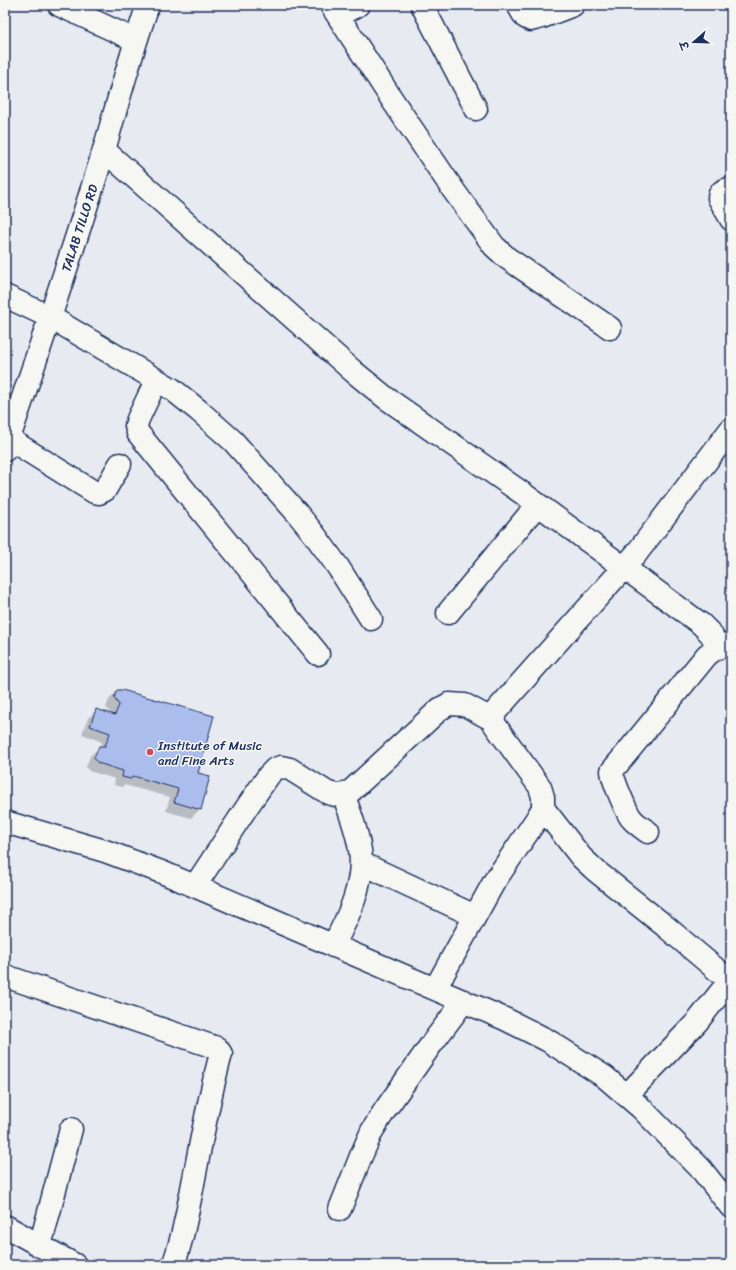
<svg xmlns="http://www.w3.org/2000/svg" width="736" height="1270" viewBox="0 0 736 1270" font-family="Sriracha,'Playpen Sans Deva',sans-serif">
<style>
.shadow{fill:#0003}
.building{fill:#abbdec;stroke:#1b2f5e}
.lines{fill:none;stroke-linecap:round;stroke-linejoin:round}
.minor-casing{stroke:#1b2f5e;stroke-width:25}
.major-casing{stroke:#1b2f5e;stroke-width:25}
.minor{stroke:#f6f6f2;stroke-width:22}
.major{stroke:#f6f6f2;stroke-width:22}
.poi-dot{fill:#d1495b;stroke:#f6f6f2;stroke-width:1.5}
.labels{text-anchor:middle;stroke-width:3;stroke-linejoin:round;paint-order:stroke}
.street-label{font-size:13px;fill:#1b2f5e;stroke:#f6f6f2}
.poi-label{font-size:13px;fill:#1b2f5e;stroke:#f6f6f2;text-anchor:start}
</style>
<rect width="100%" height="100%" fill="#e7ebf1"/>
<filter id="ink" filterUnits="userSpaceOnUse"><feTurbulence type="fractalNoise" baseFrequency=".025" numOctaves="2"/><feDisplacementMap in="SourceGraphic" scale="8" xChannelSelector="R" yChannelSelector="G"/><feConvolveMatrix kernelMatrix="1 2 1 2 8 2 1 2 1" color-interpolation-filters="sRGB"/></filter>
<g filter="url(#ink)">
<path class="shadow" d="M 117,691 L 197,774 L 200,809 L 191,818 L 166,811 L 170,797 L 124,785 L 122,787 L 114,785 L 115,779 L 89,771 L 86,767 L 90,756 L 100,747 L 102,742 L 82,734 L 88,718 L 97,710 L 112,715 L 106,707 L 109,700 Z"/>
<path class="building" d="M 117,690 L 122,690 L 214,716 L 198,773 L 210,776 L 201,810 L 174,802 L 178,789 L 133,776 L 131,779 L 122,777 L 123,771 L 98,763 L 94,758 L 99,746 L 105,746 L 110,733 L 90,726 L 96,709 L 115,715 L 119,705 L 114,698 Z"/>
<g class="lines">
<defs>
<path id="minor" d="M 59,5 L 135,40
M 331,5 L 393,101 L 454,191 L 494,246 L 507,258 L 610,328
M 422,5 L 476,109
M 518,5 L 525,17 L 531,20 L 542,17 L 573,5
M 339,16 L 358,5
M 104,150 L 354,372 L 386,398 L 525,495 L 701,624 L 711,634 L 718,648
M 731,188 C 725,190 719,191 719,198 L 731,219
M 5,296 L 50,317 L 172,389 L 198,410 L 233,441 L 297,513 L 314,534 L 338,567 L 371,619
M 156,381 L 138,419 L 136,426 L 138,433 L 318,654
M 9,439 L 94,492 L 99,493 L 105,490 L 120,464
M 448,613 L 537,505
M 543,808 L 581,857 L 596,871 L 665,926 L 730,981
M 5,822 L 105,851 L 164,873 L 505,1019 L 547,1040 L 605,1077 L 641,1108 L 701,1169 L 731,1207
M 648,832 C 642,828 635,823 631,818 C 627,813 611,776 612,771 L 707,655 L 715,649 L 731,643
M 361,863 L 475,916
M 195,886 L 247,807 L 269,775 L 275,769 L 281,767 L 290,769 L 328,793 L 336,795 L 343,794 L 351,791 L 440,709 L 449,704 L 465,705 L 493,720
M 333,946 C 348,918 365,883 360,850 C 357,831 350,812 343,794
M 5,976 L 217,1048 L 221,1054 C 208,1100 200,1148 191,1194 C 186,1218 182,1243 173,1265
M 435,989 L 494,882 L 536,820 L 543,808 L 543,797 L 540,787 L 495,725 L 493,717 L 496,711 L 636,554 L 731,429
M 627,1095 L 697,1022 L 731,979
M 340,1209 L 361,1156 L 372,1131 L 385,1110 L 433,1042 L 464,1001
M 5,1226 L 75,1265
M 40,1246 L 71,1129"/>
<path id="major" d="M 5,450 C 39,351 73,251 104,150 C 118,102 131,53 148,5"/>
</defs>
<use href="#minor" class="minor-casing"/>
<use href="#major" class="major-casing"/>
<use href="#minor" class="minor"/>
<use href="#major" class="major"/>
</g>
</g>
<circle class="poi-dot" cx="150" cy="752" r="4"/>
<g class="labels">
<g class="street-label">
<text transform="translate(79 228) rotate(-72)" y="5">TALAB TILLO RD</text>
</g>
<g class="poi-label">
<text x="158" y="750">Institute of Music<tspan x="158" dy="15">and Fine Arts</tspan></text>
</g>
</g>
<rect width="736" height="1270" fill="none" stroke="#f6f6f2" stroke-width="20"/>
<rect x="10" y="10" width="716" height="1250" fill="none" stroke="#1b2f5e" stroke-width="1.5" filter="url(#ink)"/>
<g transform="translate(694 42) rotate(250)" stroke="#f6f6f2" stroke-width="3" paint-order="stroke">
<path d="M0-3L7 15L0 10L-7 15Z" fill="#1b2f5e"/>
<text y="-6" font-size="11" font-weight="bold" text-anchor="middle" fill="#1b2f5e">उ</text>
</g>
</svg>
